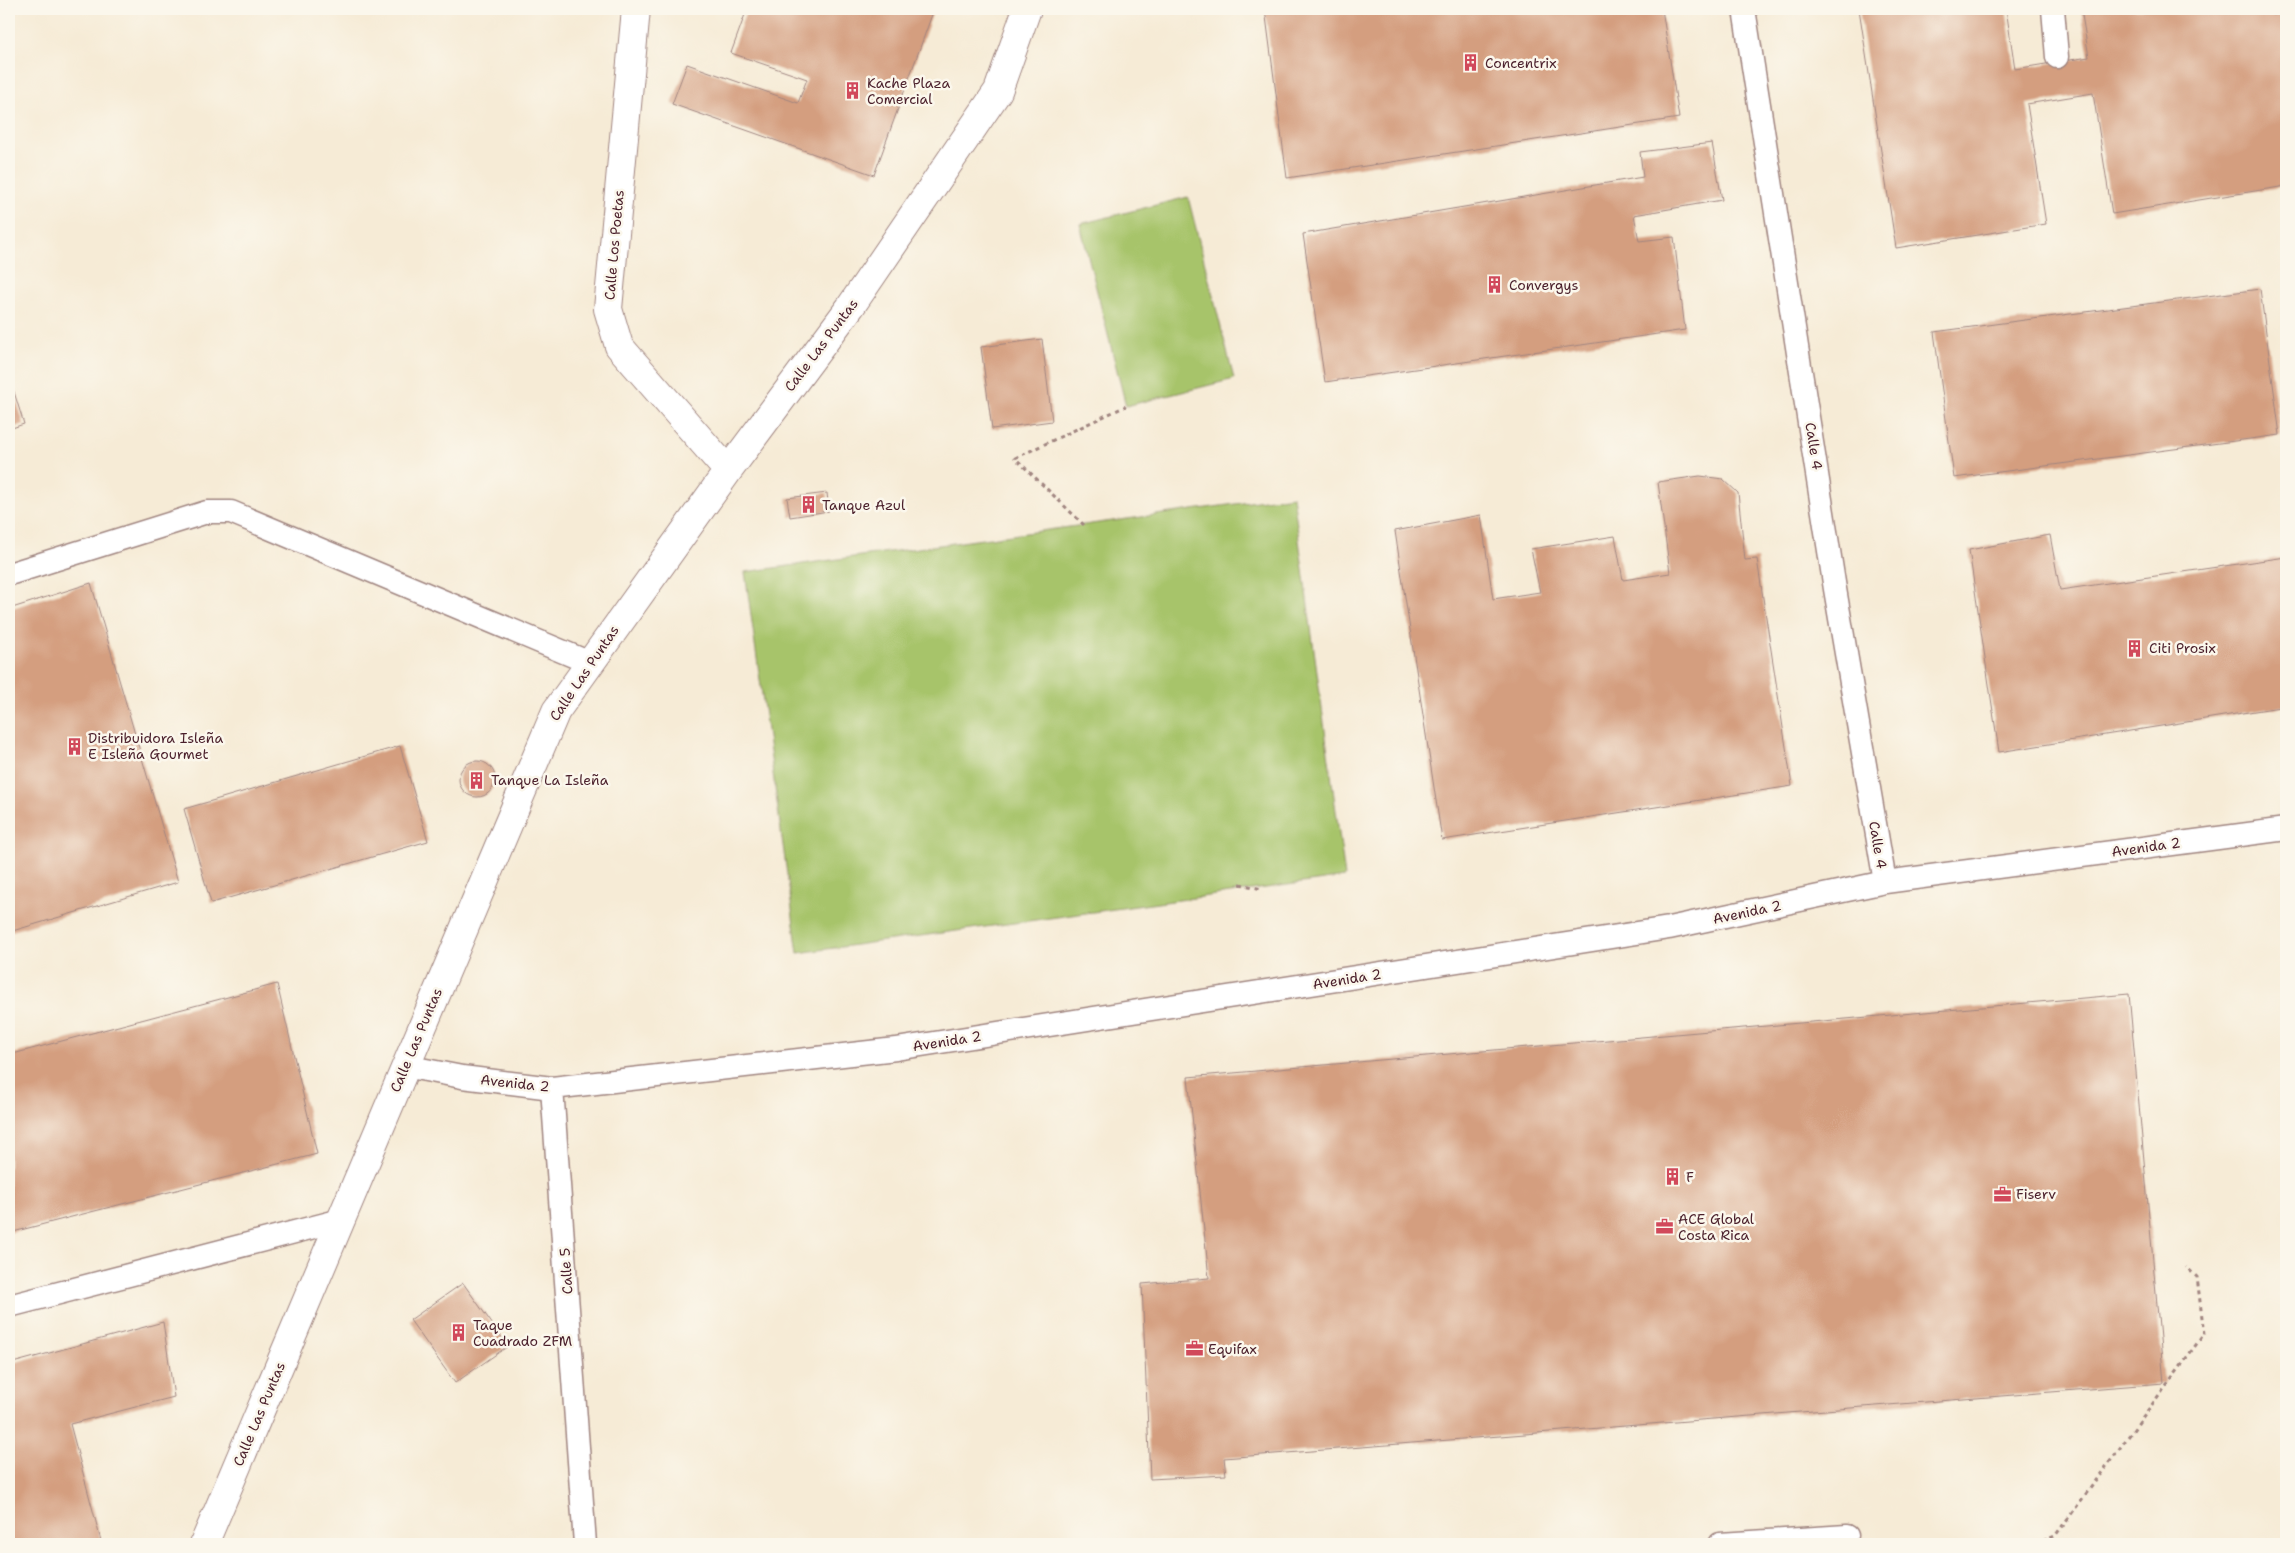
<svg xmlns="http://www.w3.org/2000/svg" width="2295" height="1553" viewBox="0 0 2295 1553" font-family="'Shantell Sans',sans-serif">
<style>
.green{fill:#a7c46b;stroke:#78724b}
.building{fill:#d49e7f}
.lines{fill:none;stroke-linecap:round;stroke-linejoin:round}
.lane-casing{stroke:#a08580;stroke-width:25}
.street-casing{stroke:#a08580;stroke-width:30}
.path{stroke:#a08580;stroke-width:3;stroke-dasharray:4 4;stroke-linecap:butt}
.lane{stroke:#fff;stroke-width:22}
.street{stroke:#fff;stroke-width:28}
.labels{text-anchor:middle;stroke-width:5;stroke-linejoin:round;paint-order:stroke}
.poi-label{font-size:14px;fill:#4a1f2b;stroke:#fbf7ec;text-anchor:start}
.street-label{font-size:14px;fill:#4a1f2b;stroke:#fbf7ec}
</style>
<rect width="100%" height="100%" fill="#fbf7ec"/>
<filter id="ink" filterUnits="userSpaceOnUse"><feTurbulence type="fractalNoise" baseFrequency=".02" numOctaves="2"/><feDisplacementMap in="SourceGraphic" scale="10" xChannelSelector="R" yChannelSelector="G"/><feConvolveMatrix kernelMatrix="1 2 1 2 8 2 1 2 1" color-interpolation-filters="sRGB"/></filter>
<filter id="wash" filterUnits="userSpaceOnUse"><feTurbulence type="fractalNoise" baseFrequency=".0096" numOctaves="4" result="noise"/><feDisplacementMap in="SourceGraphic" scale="20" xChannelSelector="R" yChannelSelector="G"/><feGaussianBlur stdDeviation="1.12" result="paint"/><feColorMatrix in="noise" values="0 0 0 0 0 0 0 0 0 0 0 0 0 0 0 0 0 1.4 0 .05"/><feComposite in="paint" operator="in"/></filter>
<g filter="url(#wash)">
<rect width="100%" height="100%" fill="#f6ebd6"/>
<path class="green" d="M 1188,197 L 1234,379 L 1126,406 L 1080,224 Z
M 1293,496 L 1345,877 L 798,953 L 745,572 Z"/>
<g id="blocks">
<path class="building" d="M 747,9 L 934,9 L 874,175 L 672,104 L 687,64 L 798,103 L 807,79 L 731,53 Z
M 1265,9 L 1662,9 L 1679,118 L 1287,178 Z
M 1859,9 L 2006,9 L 2015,69 L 2089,57 L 2081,9 L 2272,9 L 2273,15 L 2286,13 L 2286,186 L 2112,214 L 2093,93 L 2027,104 L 2046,224 L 1896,248 Z
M 1712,143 L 1722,200 L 1634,215 L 1639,241 L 1674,237 L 1685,330 L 1325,382 L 1303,234 L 1643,177 L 1640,152 Z
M 2260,289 L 2280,435 L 1954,478 L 1934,332 Z
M 1042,339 L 1052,421 L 992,429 L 981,347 Z
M 9,376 L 24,424 L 9,429 Z
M 1700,476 L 1723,479 L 1738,493 L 1745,560 L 1757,559 L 1792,786 L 1442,840 L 1395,531 L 1481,515 L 1493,599 L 1540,592 L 1531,549 L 1615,536 L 1623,580 L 1670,573 L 1658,482 Z
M 827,493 L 829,511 L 790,517 L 787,498 Z
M 2050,535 L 2060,590 L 2286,557 L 2286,706 L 1999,752 L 1969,550 Z
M 91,583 L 178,882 L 9,932 L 9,609 Z
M 400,746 L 428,841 L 211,903 L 184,809 Z
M459 779a18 18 0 1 1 36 0a18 18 0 1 1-36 0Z
M 277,984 L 317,1154 L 9,1233 L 9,1055 Z
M 2129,994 L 2164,1383 L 1224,1458 L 1226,1475 L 1150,1479 L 1142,1284 L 1209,1278 L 1188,1077 Z
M 463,1283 L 508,1346 L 455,1383 L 410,1320 Z
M 163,1322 L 174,1397 L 70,1424 L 101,1541 L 83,1544 L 9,1544 L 9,1364 Z"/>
</g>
</g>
<g filter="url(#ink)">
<use href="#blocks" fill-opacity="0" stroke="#a08580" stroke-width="1"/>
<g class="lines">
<defs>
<path id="lane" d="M 1744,9 L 1835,589 L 1885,882
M 2053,9 L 2057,57
M 9,574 L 207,512 L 231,512 L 590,663
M 405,1066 L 462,1077 L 552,1088 L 896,1049 L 1669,928 L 1885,882 L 2286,829
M 552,1088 L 585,1544
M 9,1306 L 341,1220
M 1720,1544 L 1847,1536"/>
<path id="street" d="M 636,9 L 608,309 L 619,346 L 728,471
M 204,1544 L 556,711 L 728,471 L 851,306 L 998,91 L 1027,9"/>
</defs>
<use href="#lane" class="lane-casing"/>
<use href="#street" class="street-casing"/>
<path class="path" d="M 1084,525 L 1015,458 L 1126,406
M 1240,884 L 1262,889
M 2043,1541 L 2055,1536 L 2204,1334 L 2197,1277 L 2186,1267"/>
<use href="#lane" class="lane"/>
<use href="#street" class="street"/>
</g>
</g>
<defs>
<symbol id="building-bare" viewBox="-9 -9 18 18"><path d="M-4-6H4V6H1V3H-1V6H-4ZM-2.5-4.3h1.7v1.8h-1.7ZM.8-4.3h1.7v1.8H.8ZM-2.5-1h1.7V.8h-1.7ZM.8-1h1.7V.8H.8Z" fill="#d1495b" stroke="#fbf7ec" stroke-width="2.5" paint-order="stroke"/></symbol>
<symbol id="office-bare" viewBox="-9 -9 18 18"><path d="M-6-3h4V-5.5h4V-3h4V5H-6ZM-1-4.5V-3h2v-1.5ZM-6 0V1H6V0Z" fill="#d1495b" stroke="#fbf7ec" stroke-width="2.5" paint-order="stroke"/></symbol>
</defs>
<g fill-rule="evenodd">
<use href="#building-bare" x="1458" y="50" width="25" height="25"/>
<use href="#building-bare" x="840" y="78" width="25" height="25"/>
<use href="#building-bare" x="1482" y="272" width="25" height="25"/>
<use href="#building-bare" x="796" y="492" width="25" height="25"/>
<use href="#building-bare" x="2122" y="636" width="25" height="25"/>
<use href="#building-bare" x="62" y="734" width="25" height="25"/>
<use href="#building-bare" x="464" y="768" width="25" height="25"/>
<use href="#building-bare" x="1660" y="1164" width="25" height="25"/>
<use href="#office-bare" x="1990" y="1182" width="25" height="25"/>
<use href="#office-bare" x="1652" y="1214" width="25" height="25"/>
<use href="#building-bare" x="446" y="1320" width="25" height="25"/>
<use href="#office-bare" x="1182" y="1336" width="25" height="25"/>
</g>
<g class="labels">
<g class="poi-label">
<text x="1485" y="68">Concentrix</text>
<text x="867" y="88">Kache Plaza<tspan x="867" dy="16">Comercial</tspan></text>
<text x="1509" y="290">Convergys</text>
<text x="822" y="510">Tanque Azul</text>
<text x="2149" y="653">Citi Prosix</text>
<text x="88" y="743">Distribuidora Isleña<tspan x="88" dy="16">E Isleña Gourmet</tspan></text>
<text x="491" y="785">Tanque La Isleña</text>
<text x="1686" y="1182">F</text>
<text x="2016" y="1199">Fiserv</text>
<text x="1678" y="1224">ACE Global<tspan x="1678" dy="16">Costa Rica</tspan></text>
<text x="473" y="1330">Taque<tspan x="473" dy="16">Cuadrado ZFM</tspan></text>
<text x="1208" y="1354">Equifax</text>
</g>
<g class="street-label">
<text transform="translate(614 245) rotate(-85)" y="5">Calle Los Poetas</text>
<text transform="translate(821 345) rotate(-53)" y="5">Calle Las Puntas</text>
<text transform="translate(1814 446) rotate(81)" y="5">Calle 4</text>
<text transform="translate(584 673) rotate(-56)" y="5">Calle Las Puntas</text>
<text transform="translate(1878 845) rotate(80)" y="5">Calle 4</text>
<text transform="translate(2146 847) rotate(-8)" y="5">Avenida 2</text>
<text transform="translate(1747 912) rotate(-12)" y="5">Avenida 2</text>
<text transform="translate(1347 979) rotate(-9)" y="5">Avenida 2</text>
<text transform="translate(416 1040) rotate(-67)" y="5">Calle Las Puntas</text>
<text transform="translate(947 1041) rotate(-9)" y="5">Avenida 2</text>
<text transform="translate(515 1083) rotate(6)" y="5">Avenida 2</text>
<text transform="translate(566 1271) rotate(-94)" y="5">Calle 5</text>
<text transform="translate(259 1414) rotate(-67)" y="5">Calle Las Puntas</text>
</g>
</g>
<rect width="2295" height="1553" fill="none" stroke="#fbf7ec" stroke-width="30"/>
</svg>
